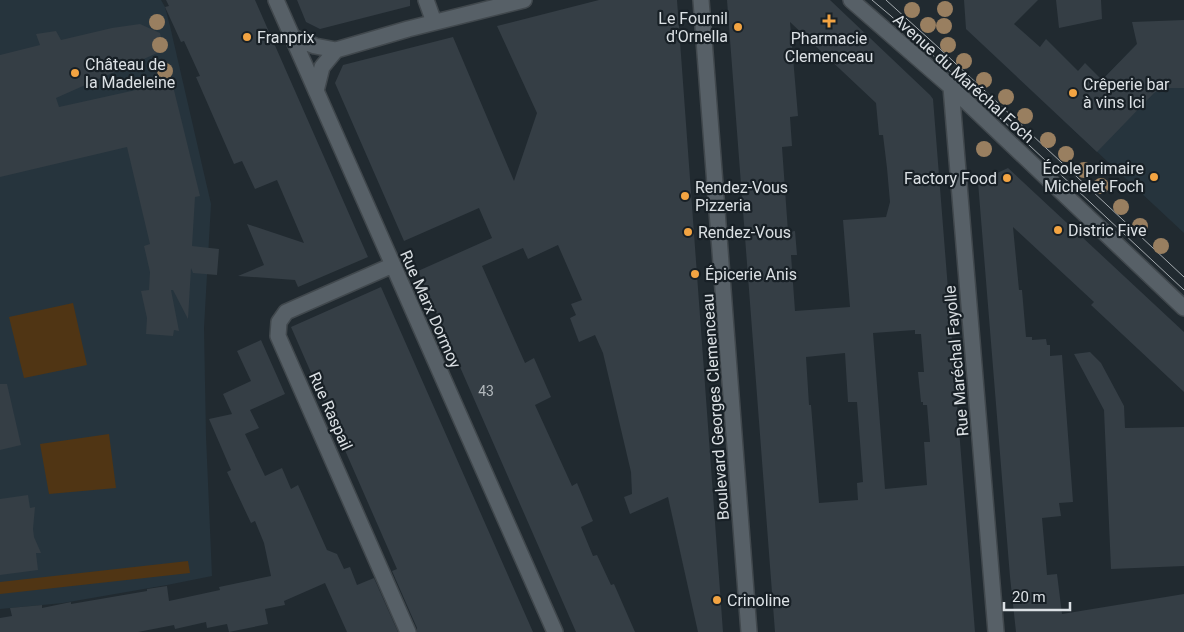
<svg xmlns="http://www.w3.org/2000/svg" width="1184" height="632" viewBox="0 0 1184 632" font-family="Roboto,sans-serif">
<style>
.built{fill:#26343d}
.green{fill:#503514}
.building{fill:#353e45;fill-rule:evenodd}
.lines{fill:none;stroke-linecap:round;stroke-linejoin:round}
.minor-casing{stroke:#41484d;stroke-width:18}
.minor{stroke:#576067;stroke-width:15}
.tram{stroke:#a5abaf;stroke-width:1}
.tree{fill:#997f60}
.poi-dot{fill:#f3a442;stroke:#182026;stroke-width:2}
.labels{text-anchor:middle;stroke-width:4.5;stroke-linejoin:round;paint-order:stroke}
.number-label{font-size:14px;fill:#b2b8bc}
.poi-label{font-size:16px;fill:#dbe0e4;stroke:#182026;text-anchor:start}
.street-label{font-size:16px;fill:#dbe0e4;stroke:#182026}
</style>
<rect width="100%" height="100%" fill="#212a30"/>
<path class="built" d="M 0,0 L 161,0 L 165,7 L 170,26 L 211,204 L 204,328 L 206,436 L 212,576 L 167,585 L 63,603 L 0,609 Z
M 1184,42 L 1184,233 L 1063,120 L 1137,44 Z"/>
<path class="green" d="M 73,303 L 87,365 L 24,378 L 9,317 Z
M 109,434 L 116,488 L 49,494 L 40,444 Z
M 188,561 L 190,573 L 0,594 L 0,582 Z"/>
<path class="building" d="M 166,0 L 255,0 L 368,257 L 298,287 L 295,280 L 238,276 L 264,265 L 247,224 L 304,243 L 277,180 L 255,189 L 242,161 L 234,164 L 196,77 L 200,76 L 184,41 L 181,42 L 165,7 L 169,6 Z
M 297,0 L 410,0 L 410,6 L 320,29 L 306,22 Z
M 599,0 L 677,0 L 723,632 L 698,632 L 668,497 L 630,514 L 624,497 L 632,494 L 631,472 L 603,353 L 595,335 L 579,342 L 570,318 L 576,315 L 571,304 L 582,300 L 558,245 L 528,259 L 523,248 L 482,266 L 525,363 L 534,358 L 551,397 L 535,405 L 572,486 L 577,483 L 593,521 L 581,527 L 593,556 L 597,555 L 611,585 L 614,584 L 635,632 L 576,632 L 418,271 L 492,238 L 479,208 L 404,241 L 335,83 L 343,65 L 453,37 L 514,181 L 537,113 L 497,26 Z
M 727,0 L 830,0 L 930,95 L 933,99 L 975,632 L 775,632 ZM 790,22 L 876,103 L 879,135 L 883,135 L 887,168 L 890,202 L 886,217 L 843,220 L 850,307 L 795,311 L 791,255 L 797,255 L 795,231 L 788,232 L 782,147 L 792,146 L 790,117 L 798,116 ZM 915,330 L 915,334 L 921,334 L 924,372 L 918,372 L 921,402 L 923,402 L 923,405 L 927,405 L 930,442 L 924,442 L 927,485 L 885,489 L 873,333 ZM 845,353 L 848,402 L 857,402 L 863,482 L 857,483 L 858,500 L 819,503 L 811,405 L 809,405 L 806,357 Z
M 964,0 L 1038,0 L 1014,24 L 1040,47 L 1046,39 L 1078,71 L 1085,63 L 1102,80 L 1137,44 L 1132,22 L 1184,20 L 1184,88 L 1163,88 L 1154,93 L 1097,152 L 966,29 Z
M 1056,0 L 1101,0 L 1102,19 L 1059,28 Z
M 140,24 L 160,33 L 164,50 L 56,98 L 59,107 L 172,82 L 200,196 L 195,197 L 192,246 L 219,249 L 217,275 L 193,273 L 191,268 L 188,319 L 173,290 L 171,290 L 179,331 L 174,330 L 173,336 L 146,334 L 147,318 L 141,291 L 149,290 L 150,272 L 144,246 L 150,244 L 127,147 L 0,177 L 0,55 L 40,45 L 36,34 L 56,31 L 61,40 L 112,28 Z
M 1008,168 L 1184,332 L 1184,392 L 1091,305 L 1094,302 L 1013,227 L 1019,290 L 1022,290 L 1026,337 L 1032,337 L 1032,340 L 1046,339 L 1047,345 L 1050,345 L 1050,356 L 1062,355 L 1073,502 L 1059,503 L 1061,516 L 1042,518 L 1047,575 L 1057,574 L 1062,614 L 1184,594 L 1184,632 L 1016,632 L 1010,577 L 978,182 Z
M 381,287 L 429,396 L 533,632 L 417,632 L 417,628 L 392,571 L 397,569 L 291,327 Z
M 261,340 L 285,394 L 250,410 L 259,428 L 245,434 L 265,476 L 282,468 L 291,489 L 298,485 L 327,550 L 337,554 L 344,569 L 350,567 L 357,585 L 374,578 L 398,632 L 347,632 L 325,583 L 284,601 L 285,605 L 265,609 L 268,624 L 229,632 L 227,624 L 207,628 L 206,622 L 175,629 L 174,625 L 138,632 L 0,632 L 0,618 L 12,616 L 10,608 L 42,605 L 42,608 L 71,602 L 71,604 L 147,591 L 147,589 L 167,586 L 169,601 L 220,590 L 219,587 L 271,576 L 264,543 L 255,521 L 251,523 L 227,472 L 231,470 L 209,419 L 232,414 L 223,394 L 251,381 L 237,351 Z
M 1090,352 L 1101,363 L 1124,406 L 1125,428 L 1184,427 L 1184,566 L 1111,569 L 1104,410 L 1074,354 Z
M 0,384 L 7,384 L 21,445 L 0,450 Z
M 28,495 L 30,508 L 35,507 L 33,529 L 34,537 L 41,553 L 36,553 L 38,570 L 0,575 L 0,499 Z"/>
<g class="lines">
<defs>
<path id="minor" d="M 276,0 L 555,632
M 426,0 L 434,22
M 701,0 L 749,632
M 851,0 L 951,87 L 1184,308
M 292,37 L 315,46 L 336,50 L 408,29 L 524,0
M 951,87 L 996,632
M 316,91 L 322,67 L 336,50
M 393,265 L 286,312 L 279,322 L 278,336 L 408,632"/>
</defs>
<use href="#minor" class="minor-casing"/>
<use href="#minor" class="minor"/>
<path class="tram" d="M 872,0 L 891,16 L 1184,290
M 886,0 L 939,48 L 1184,277"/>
</g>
<g class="tree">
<circle cx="945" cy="9" r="8"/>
<circle cx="912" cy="10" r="8"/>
<circle cx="157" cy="22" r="8"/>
<circle cx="928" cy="25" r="8"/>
<circle cx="944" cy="26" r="8"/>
<circle cx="160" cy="45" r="8"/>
<circle cx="948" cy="45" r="8"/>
<circle cx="964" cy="61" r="8"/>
<circle cx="165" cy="71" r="8"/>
<circle cx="984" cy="80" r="8"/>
<circle cx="1006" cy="97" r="8"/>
<circle cx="1025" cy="116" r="8"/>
<circle cx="1048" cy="140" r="8"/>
<circle cx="984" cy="149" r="8"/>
<circle cx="1066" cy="154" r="8"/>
<circle cx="1084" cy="170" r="8"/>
<circle cx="1101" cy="186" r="8"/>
<circle cx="1121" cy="207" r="8"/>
<circle cx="1140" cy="226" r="8"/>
<circle cx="1161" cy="246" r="8"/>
</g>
<g class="poi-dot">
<path d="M826.5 13.5h5v5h5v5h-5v5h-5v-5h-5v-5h5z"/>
<circle cx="738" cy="27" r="5"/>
<circle cx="247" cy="37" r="5"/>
<circle cx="75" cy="73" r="5"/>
<circle cx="1073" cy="93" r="5"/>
<circle cx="1154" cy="177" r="5"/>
<circle cx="1007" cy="178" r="5"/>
<circle cx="685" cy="196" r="5"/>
<circle cx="1058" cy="230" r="5"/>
<circle cx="688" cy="232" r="5"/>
<circle cx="695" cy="274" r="5"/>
<circle cx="717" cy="600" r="5"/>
</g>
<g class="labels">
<g class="number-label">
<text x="486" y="396">43</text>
</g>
<g class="poi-label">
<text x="728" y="24" text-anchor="end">Le Fournil<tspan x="728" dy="18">d'Ornella</tspan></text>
<text x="257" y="43">Franprix</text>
<text x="829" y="44" text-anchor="middle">Pharmacie<tspan x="829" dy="18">Clemenceau</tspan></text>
<text x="85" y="70">Château de<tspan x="85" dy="18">la Madeleine</tspan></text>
<text x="1083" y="90">Crêperie bar<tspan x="1083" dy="18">à vins Ici</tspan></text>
<text x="1144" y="174" text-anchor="end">École primaire<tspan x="1144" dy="18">Michelet Foch</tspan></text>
<text x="997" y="184" text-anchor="end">Factory Food</text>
<text x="695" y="193">Rendez-Vous<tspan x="695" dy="18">Pizzeria</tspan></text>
<text x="1068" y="236">Distric Five</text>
<text x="698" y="238">Rendez-Vous</text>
<text x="705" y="280">Épicerie Anis</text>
<text x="727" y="606">Crinoline</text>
</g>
<g class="street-label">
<text transform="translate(964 78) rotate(42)" y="6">Avenue du Maréchal Foch</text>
<text transform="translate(431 309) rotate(66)" y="6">Rue Marx Dormoy</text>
<text transform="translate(956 361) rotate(-95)" y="6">Rue Maréchal Fayolle</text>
<text transform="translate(715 407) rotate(-94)" y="6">Boulevard Georges Clemenceau</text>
<text transform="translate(331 411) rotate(66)" y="6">Rue Raspail</text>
</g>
</g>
<path d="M1004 602v8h66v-8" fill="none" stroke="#dbe0e4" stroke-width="2.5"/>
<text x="1012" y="602" font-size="15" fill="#dbe0e4" stroke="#182026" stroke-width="4" paint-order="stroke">20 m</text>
</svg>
